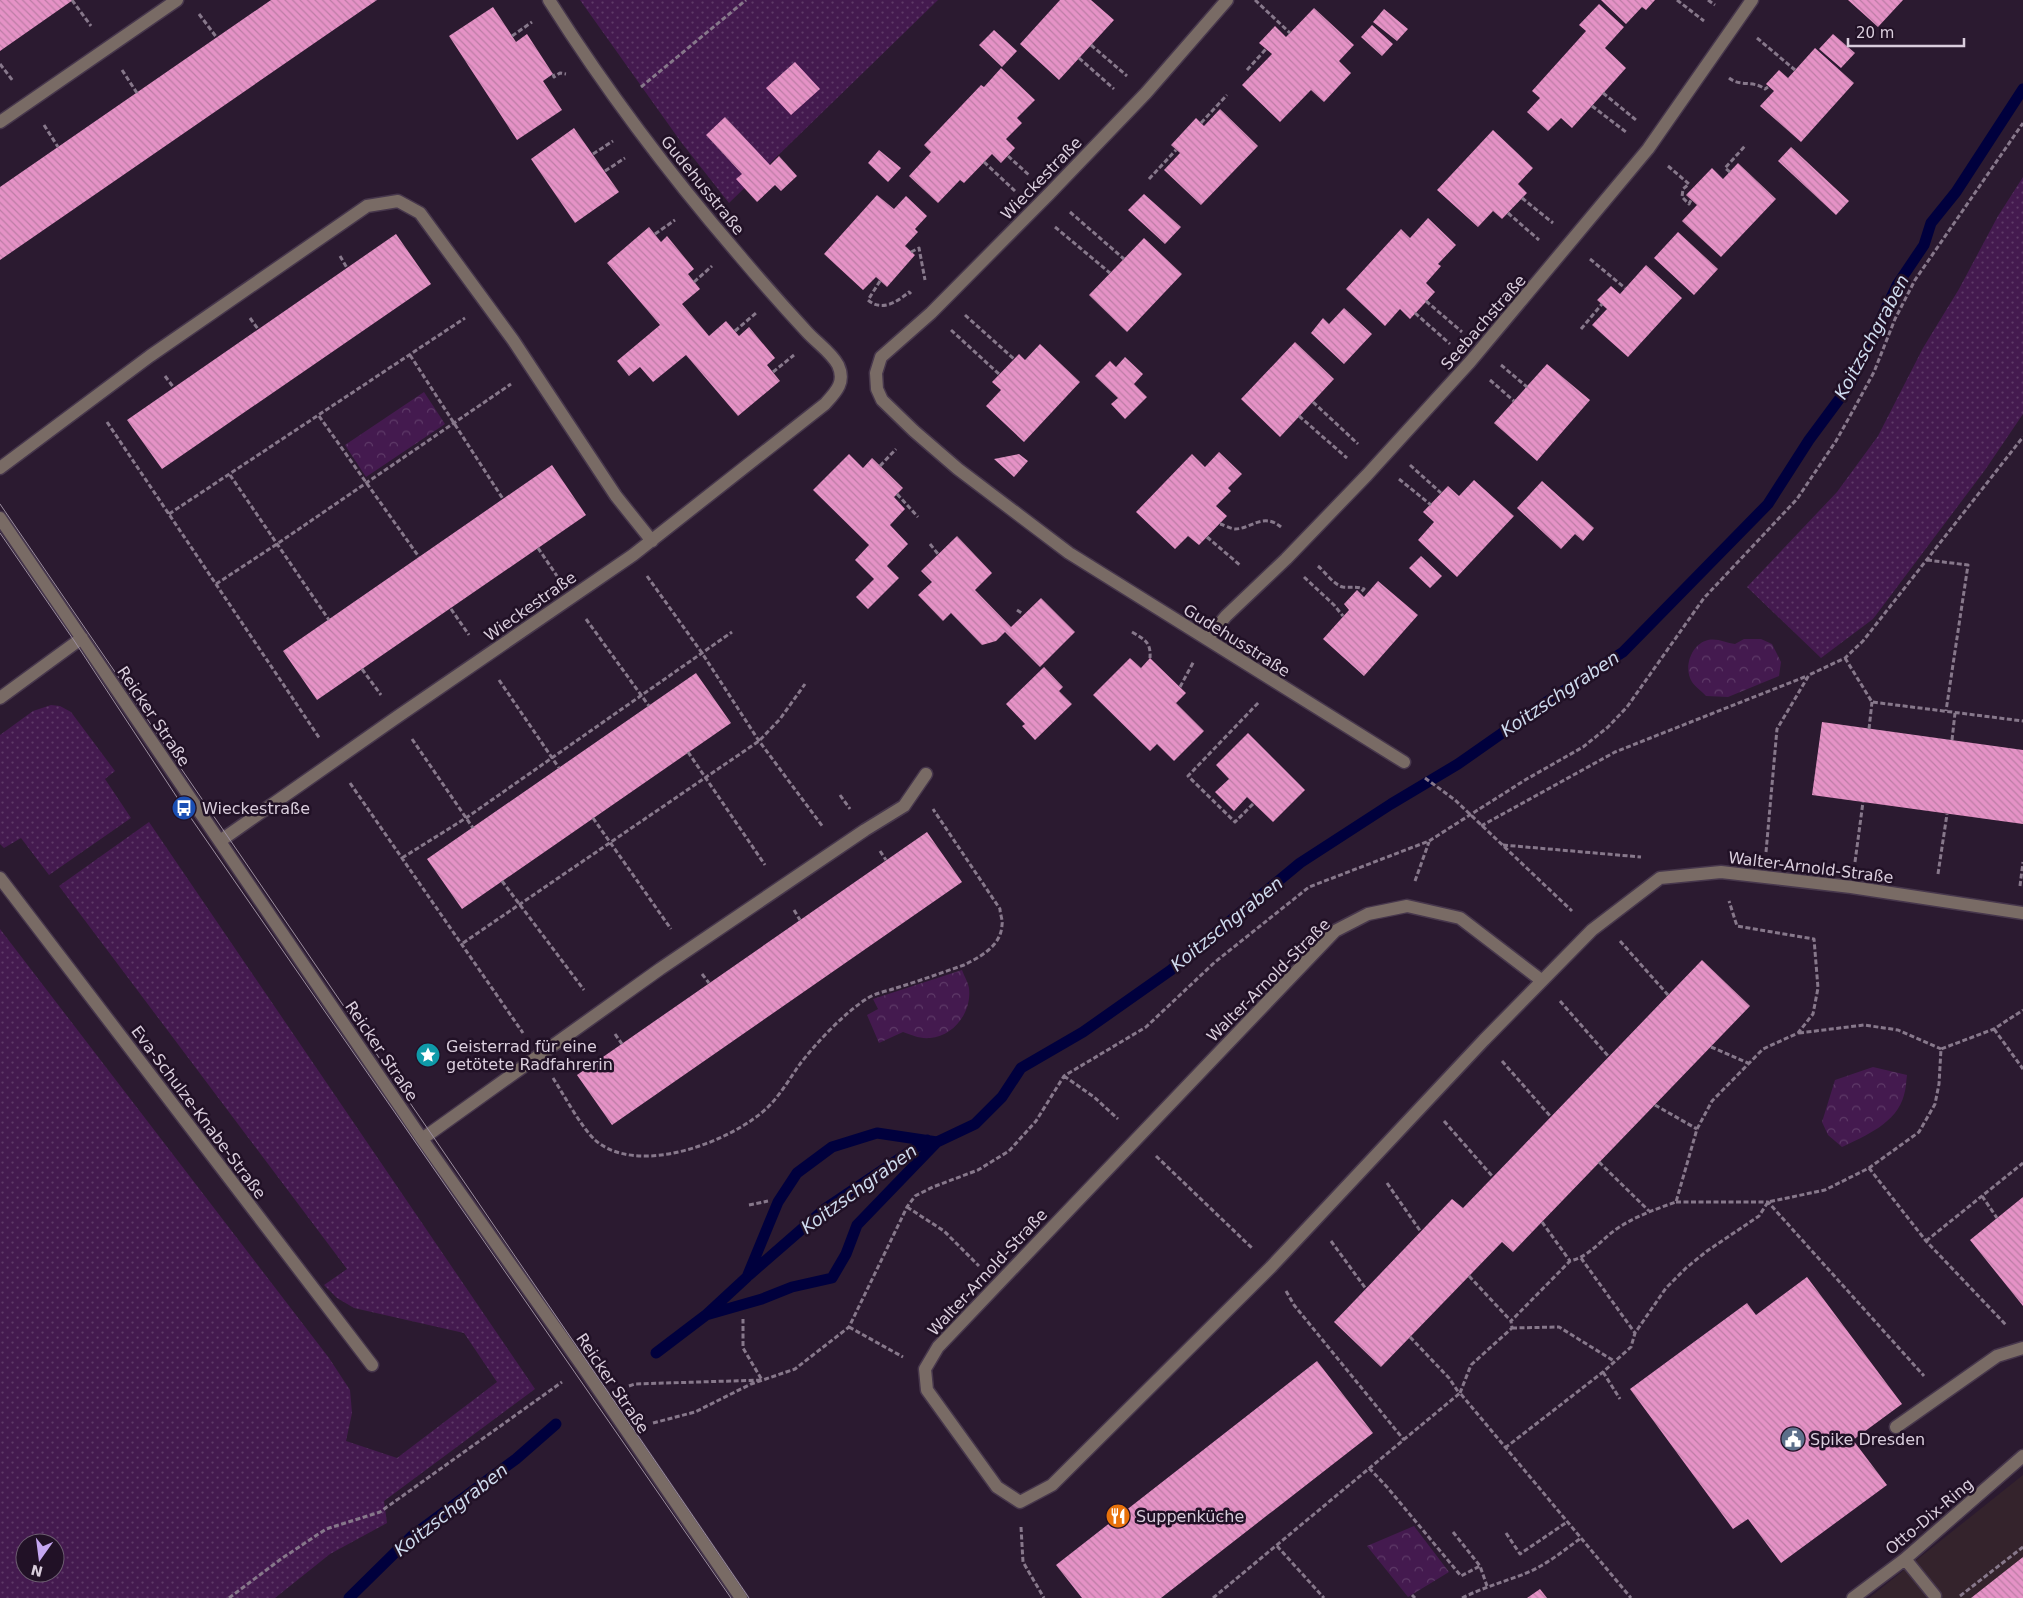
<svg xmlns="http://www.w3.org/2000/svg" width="2023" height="1598" viewBox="0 0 2023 1598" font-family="'DejaVu Sans',sans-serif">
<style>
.commercial{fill:#34232c}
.grass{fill:url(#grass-dots);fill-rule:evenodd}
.forest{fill:url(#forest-crowns)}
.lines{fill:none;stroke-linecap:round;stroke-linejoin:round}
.stream{stroke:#00003d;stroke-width:11}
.building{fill:url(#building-back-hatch)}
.minor-casing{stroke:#47374c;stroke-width:15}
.path{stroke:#87788b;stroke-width:3;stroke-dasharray:5 2.5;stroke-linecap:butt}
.minor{stroke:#796b65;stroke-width:12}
.tram{stroke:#9c8fa0;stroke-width:1}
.labels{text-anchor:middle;stroke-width:5;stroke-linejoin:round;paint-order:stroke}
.street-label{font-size:16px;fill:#dacedd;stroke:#211126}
.poi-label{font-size:16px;fill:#dacedd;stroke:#211126;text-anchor:start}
.water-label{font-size:18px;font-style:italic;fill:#cfdbee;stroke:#211126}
</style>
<defs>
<pattern id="grass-dots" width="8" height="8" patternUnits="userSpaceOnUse" patternTransform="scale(1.25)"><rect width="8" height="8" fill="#441a4f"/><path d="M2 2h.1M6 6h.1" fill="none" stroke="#5e3a68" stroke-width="1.8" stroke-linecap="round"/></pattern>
<pattern id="forest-crowns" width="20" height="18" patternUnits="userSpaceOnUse" patternTransform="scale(1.25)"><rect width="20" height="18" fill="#441a4f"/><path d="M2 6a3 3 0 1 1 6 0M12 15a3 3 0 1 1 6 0" fill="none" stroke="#5e3a68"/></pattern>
<pattern id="building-back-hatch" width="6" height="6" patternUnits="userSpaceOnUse" patternTransform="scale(1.25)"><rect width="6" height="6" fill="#e592c6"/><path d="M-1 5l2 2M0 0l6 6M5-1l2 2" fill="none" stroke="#bc7da5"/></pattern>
</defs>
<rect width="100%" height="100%" fill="#2b1a30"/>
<path class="commercial" d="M 2023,1475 L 2023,1598 L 1869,1598 Z"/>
<path class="grass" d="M 580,0 L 938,0 L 729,203 L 681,142 Z
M 2023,177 L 2023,414 L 1985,470 L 1873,619 L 1821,658 L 1747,587 L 1837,492 L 1878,436 L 1923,348 L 1959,289 L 1998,216 Z
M 51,705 L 60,706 L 71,712 L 115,771 L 105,779 L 131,818 L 49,875 L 21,838 L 4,848 L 0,844 L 0,735 L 33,711 Z
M 149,822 L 535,1389 L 384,1501 L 387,1523 L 330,1554 L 275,1598 L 0,1598 L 0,929 L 329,1358 L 350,1390 L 352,1413 L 346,1441 L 397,1458 L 497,1382 L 464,1333 L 354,1308 L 337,1298 L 324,1285 L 347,1269 L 59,886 ZM 25,1543 L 55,1543 L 55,1573 L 25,1573 Z"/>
<path class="forest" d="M 424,392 L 445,424 L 366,477 L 345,445 Z
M 1744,639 L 1761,639 L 1772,644 L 1781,662 L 1779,676 L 1728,697 L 1706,696 C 1702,691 1695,687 1692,682 C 1683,668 1691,644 1708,640 C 1718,638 1726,643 1735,644 Z
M 962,970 C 964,976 968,982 969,988 C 972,1012 954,1036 930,1038 C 920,1039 911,1035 903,1032 L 879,1043 L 867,1015 L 878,1009 L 873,999 Z
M 1873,1067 L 1907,1075 C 1906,1082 1906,1089 1904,1095 C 1897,1123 1865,1136 1842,1147 L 1828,1135 L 1822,1122 L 1835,1080 Z
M 1414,1526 L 1449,1572 L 1408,1597 L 1367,1546 Z"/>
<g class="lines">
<path class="stream" d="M 749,1275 L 826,1208 L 927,1140
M 707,1314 L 747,1277 L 778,1202 L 797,1173 L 832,1147 L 877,1133 L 937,1142
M 656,1353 L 706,1315 L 762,1299 L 792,1287 L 832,1278 L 846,1254 L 857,1225 L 937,1142 L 975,1124 L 1002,1097 L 1021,1068 L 1083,1032 L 1171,970 L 1300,863 L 1391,804 L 1458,764 L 1548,701 L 1623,652 L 1768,504 L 1809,440 L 1849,386 L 1897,285 L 1924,245 L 1931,223 L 1956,192 L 2023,89
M 349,1598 L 412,1536 L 516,1459 L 556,1424"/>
</g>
<path class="building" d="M 0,0 L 73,0 L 0,51 Z
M 271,0 L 377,0 L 0,260 L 0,187 Z
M 1060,0 L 1091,0 L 1114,20 L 1059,80 L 1020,44 Z
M 1601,0 L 1655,0 L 1646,10 L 1642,7 L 1626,24 Z
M 1848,0 L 1903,0 L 1878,27 Z
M 1599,4 L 1624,27 L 1605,48 L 1626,68 L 1572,128 L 1561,118 L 1548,131 L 1527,112 L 1540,98 L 1532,91 L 1586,31 L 1579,25 Z
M 493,7 L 516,42 L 527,34 L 553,74 L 543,81 L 562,110 L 517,140 L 449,36 Z
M 1314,8 L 1354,45 L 1339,61 L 1351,73 L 1324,102 L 1311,90 L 1280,122 L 1242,85 L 1272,54 L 1259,43 L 1275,26 L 1286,37 Z
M 1384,9 L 1408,29 L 1397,41 L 1373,22 Z
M 1372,25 L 1393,44 L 1382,56 L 1361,37 Z
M 994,30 L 1017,51 L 1002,67 L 979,45 Z
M 1833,34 L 1855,53 L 1841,68 L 1819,49 Z
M 1815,48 L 1854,83 L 1801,142 L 1760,106 L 1774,91 L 1766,84 L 1779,70 L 1788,78 Z
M 795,62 L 820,89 L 791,115 L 766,88 Z
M 1001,68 L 1035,100 L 1017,118 L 1022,123 L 1006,139 L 1015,148 L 1001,163 L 992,154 L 964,183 L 960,180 L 938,203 L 909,176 L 931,152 L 924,145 L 981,85 L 984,87 Z
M 1220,109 L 1258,146 L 1201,205 L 1164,170 L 1180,153 L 1171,145 L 1196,118 L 1204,126 Z
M 725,117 L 770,165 L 779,156 L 797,176 L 781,191 L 775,185 L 757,202 L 736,179 L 742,174 L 706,135 Z
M 574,128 L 619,192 L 575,223 L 531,159 Z
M 1493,130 L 1533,168 L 1518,184 L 1527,193 L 1502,219 L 1493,211 L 1478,227 L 1437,190 Z
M 1791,147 L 1849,201 L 1836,215 L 1778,161 Z
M 879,150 L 901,168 L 888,182 L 868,163 Z
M 1738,163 L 1776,199 L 1721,257 L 1682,221 L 1697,205 L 1686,195 L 1712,168 L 1723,179 Z
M 1144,194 L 1181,227 L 1165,244 L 1128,210 Z
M 877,195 L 894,209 L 906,196 L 927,216 L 915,229 L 918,232 L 905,246 L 915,255 L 887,287 L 876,277 L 863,290 L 824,254 Z
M 1428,218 L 1456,245 L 1438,264 L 1441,266 L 1426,283 L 1435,292 L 1410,319 L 1400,309 L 1385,326 L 1346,289 L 1401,229 L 1410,238 Z
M 649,227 L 661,242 L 667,236 L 694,269 L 688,274 L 700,289 L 682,304 L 709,336 L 726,321 L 739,336 L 749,327 L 775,358 L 767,365 L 780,381 L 738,416 L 686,355 L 653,382 L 640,367 L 629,376 L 617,361 L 660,325 L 607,263 Z
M 1678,232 L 1718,269 L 1694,295 L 1654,258 Z
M 396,234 L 431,284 L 162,469 L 127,420 Z
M 1144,238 L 1182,274 L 1127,332 L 1089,295 Z
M 1646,265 L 1682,298 L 1628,357 L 1592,325 L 1607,309 L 1597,300 L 1611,286 L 1620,294 Z
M 1344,308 L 1372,334 L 1344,364 L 1311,333 L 1323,318 L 1329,324 Z
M 1295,342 L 1334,379 L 1280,437 L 1241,399 Z
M 1040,344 L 1080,382 L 1024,442 L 986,406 L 1001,390 L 992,382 L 1019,354 L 1025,360 Z
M 1125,357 L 1143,374 L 1134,384 L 1147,397 L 1125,419 L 1111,404 L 1118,398 L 1095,376 L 1110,361 L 1116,367 Z
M 1547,364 L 1590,400 L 1537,461 L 1494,423 Z
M 1219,452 L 1242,474 L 1228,488 L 1231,491 L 1216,506 L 1227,516 L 1199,545 L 1188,536 L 1175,549 L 1136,512 L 1192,454 L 1205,467 Z
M 849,454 L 863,468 L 872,458 L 903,488 L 894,497 L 905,509 L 890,525 L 908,544 L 887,566 L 899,578 L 868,609 L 856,597 L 874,579 L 855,560 L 869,545 L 813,490 Z
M 1019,454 L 1028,461 L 1014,477 L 994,459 Z
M 552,465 L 586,515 L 317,700 L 283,651 Z
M 1474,480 L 1514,516 L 1457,577 L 1418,540 L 1434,522 L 1423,512 L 1448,486 L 1459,496 Z
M 1542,481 L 1594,528 L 1583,541 L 1575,534 L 1561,549 L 1517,508 Z
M 957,536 L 992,573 L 975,590 L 1011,627 L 1041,598 L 1075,632 L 1040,667 L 1005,632 L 996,641 L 982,645 L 951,613 L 943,621 L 918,595 L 932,582 L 921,571 Z
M 1421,556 L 1442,576 L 1430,588 L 1409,568 Z
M 1378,581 L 1418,615 L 1364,676 L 1323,639 L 1349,610 L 1344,604 L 1357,590 L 1364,597 Z
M 1130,658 L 1141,668 L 1150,658 L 1154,662 L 1186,693 L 1176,703 L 1204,731 L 1174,761 L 1157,744 L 1150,751 L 1093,695 Z
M 1044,667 L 1063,687 L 1059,691 L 1072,704 L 1035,740 L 1022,726 L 1025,724 L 1006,704 Z
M 696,673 L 731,723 L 462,909 L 427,859 Z
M 1822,722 L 2023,750 L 2023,824 L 1812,795 Z
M 1248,733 L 1305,790 L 1273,822 L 1247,797 L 1234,811 L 1215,792 L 1229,779 L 1216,765 Z
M 927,832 L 962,882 L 612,1125 L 577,1075 Z
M 1702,960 L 1750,1006 L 1513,1252 L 1502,1242 L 1381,1367 L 1334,1322 L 1452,1199 L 1463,1208 Z
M 2023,1197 L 2023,1306 L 1970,1240 Z
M 1807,1277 L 1902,1404 L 1853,1440 L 1887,1485 L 1781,1563 L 1748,1519 L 1733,1529 L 1630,1389 L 1747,1303 L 1756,1315 Z
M 1317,1361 L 1373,1433 L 1161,1598 L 1082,1598 L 1056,1565 Z
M 2023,1557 L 2023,1598 L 1971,1598 Z
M 1540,1589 L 1547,1598 L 1527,1598 Z"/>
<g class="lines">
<defs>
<path id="minor" d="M 1227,0 L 1146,93 L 1049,194 L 931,313 L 881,357 L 876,373 L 877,389 L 882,400 L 914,431 L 958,469 L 1069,553 L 1404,762
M 0,122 L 177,0
M 0,468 L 150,356 L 367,206 L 398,201 L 420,213 L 513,340 L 616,496 L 652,541
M 0,518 L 422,1139 L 583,1367 L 741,1598
M 1207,639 L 1226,616 L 1286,559 L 1367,475 L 1470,362 L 1648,149 L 1752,0
M 0,698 L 82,638
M 220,841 L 397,717 L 633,555 L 825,404 C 836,392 846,382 838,365 C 831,352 817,343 807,332 C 784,307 761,281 739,255 C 670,175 606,90 549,0
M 0,878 L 372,1365
M 1541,980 L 1460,918 L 1407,906 L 1368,914 L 1335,931 L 938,1347 L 925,1369 L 927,1390 L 997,1487 L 1020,1502 L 1052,1485 L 1271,1267 L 1484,1040 L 1592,930 L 1660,878 L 1721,872 L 1851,887 L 2023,913
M 422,1139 L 660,969 L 865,830 L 904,806 L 926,774
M 1896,1427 L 1997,1356 L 2023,1348
M 1905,1559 L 1935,1596
M 1853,1598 L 1905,1559 L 2023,1456"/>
</defs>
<use href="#minor" class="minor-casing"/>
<path class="path" d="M 72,0 L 91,26
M 1255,0 L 1290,33
M 1677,0 L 1704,21
M 1708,0 L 1715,5
M 199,14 L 217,38
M 512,36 L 532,22
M 1757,38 L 1795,70
M 1091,45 L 1127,76
M 1079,58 L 1114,89
M 0,64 L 13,81
M 122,70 L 137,93
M 1247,70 L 1266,49
M 553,74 L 554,77 L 560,73 L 566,74
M 1729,78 C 1740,87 1753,80 1765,89 L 1768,87
M 641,87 L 746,0
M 1603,93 L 1636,120
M 1592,106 L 1626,132
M 1201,123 L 1227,95
M 44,125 L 58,147
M 593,154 L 613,141
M 1008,156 L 1030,176
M 984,162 L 1015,191
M 1668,166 L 1689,184 L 1683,189 L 1682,197 L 1689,204 L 1691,200
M 605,171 L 625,158
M 1730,172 L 1725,168 L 1745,146
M 1149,179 L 1176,150
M 1522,198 L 1553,223
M 1070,212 L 1124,259
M 1508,213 L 1539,240
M 1055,227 L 1110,273
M 655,234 L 675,220
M 911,252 L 919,248 L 925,280
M 340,256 L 347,268
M 1590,259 L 1625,288
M 880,281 L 868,300 C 882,312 897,302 909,292 L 911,294
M 694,282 L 712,266
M 1426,301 L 1462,332
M 1415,313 L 1450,344
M 965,315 L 1014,359
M 250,318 L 258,329
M 1581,329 L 1602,304
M 951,330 L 1000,375
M 735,331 L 756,313
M 410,355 L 503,499
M 1501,365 L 1527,387
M 773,372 L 794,355
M 165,376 L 174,388
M 1490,380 L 1514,401
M 1313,402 L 1358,444
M 319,416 L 419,557
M 1299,416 L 1347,458
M 107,422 L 320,739
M 1410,465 L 1441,493
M 880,466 L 896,449
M 230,475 L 329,620
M 1399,479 L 1431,505
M 897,494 L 918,517
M 169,514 L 465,318
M 1220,524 C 1224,525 1231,529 1235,529 C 1251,529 1263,512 1281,527
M 1207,537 L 1241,566
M 930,544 L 938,554
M 538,548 L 557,576
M 1927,560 L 1968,565 L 1946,711
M 1318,566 C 1325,572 1334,585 1343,587 C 1351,588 1356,586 1364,589 L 1360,593
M 647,576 L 702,653 L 759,741 L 823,827
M 1304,577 L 1334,605 L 1343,616
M 216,584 L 277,544 L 511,384
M 451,609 L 469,635
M 1017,610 L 1023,614
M 586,619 L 649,706
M 1132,632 C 1145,640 1151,642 1150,658
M 1845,658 L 1872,702 L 2023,721
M 362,669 L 381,695
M 499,680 L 559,768
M 1180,687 L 1194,661
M 1869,729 L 1872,702
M 412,739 L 473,828
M 1952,740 L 1955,713
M 688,752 L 765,865
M 1425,778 L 1455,800 L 1572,911
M 350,783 L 523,1033
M 840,795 L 850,809
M 1253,804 L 1235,822 L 1188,776 L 1259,702
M 593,818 L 671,929
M 1481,826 L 1615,752 L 1807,676
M 1503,845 L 1641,857
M 880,851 L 886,860
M 1766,852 L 1777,729 L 1809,675 L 1845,658 L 1863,641 L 2023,437
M 402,858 L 466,818 L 732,632
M 1855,862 L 1863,802
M 1938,874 L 1947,814
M 502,881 L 584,990
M 1415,881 L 1429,842
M 2020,886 L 2023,862
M 794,910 L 800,920
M 1620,941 L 1668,995
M 463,943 L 759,741 L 780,719 L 805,684
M 702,974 L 709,983
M 1560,1001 L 1609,1057
M 1994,1029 L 2023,1069
M 1799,1033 L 1864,1025 L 1898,1030 L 1941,1049
M 615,1034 L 622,1044
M 1711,1047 L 1748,1063
M 1502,1061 L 1551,1117
M 1064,1076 L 1094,1097 L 1118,1119
M 553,1078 C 564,1095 581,1127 595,1140 C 638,1178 733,1141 768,1107 C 781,1094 790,1078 800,1064 C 816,1043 845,1012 868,998 C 876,993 887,991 896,988 C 919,981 941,973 964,965 C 980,957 1001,946 1002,925 C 1003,920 1000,914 1000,909 L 933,809
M 1655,1105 L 1697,1129
M 1444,1121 L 1493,1177
M 1156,1156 L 1253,1249
M 1599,1162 L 1649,1211
M 1869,1168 L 1926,1241 L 2006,1325
M 1387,1183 L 1421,1232
M 1982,1196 L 1997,1218
M 1676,1202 L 1768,1202 L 1924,1376
M 749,1205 L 768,1201
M 907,1207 L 944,1231 L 979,1266
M 1542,1222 L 1570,1261
M 1331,1241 L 1366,1289
M 1926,1241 L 2023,1163
M 1581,1258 L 1635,1333
M 1469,1276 L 1511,1321
M 1286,1291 L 1294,1305 L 1404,1440
M 849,1327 L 903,1357
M 1512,1328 L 1559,1327 L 1614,1361
M 1410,1337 L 1449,1378 L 1459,1393
M 1603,1372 L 1620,1399
M 629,1386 L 635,1384 L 762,1380 L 743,1348 L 743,1319
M 1460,1393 L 1471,1365 L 1512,1328 L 1511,1321 L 1570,1261 C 1591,1256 1601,1239 1618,1228 C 1636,1216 1656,1209 1676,1202 L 1697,1129 L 1712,1101 L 1763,1049 L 1798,1033 L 1813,1014 L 1818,988 L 1814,939 L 1737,926 L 1729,901
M 653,1423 L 695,1412 L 751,1384 L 795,1369 L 849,1327 L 907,1207 L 915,1196 L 933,1187 L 978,1170 L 1009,1151 L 1036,1121 L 1064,1076 L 1146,1027 L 1215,962 L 1309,887 L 1429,841 L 1525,780 L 1583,747 L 1608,727 L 1627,707 L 1704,598 L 1797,499 L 1836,441 L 1855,407 L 1874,372 L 1895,319 L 1915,280 L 2023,123
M 1505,1448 L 1603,1372 L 1631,1347 L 1635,1333 L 1666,1288 L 1686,1268 L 1707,1251 L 1759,1216 L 1768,1202 L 1825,1190 L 1869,1168 L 1919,1132 L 1935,1104 L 1939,1084 L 1941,1049 L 1994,1029 L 2023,1010
M 1369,1468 L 1387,1487 L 1461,1576 L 1480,1566
M 1021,1527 L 1023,1562 L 1044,1598
M 1453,1532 L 1480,1566 L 1487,1586
M 1506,1533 L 1520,1554 L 1567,1522
M 1277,1546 L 1324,1598
M 1412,1595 L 1415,1598
M 1960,1596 L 2023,1547
M 229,1598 L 281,1559 L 326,1529 L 380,1512 L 562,1382
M 1213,1598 L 1460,1393 L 1631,1598
M 1462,1598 C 1482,1588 1503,1582 1524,1574 C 1545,1566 1563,1551 1581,1538"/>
<use href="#minor" class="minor"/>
<path class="tram" d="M 0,504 L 749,1598
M 0,533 L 75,642 L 184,808 L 731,1598"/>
</g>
<defs>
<symbol id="bus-disc" viewBox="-11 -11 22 22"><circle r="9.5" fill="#1a4fb4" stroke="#211126"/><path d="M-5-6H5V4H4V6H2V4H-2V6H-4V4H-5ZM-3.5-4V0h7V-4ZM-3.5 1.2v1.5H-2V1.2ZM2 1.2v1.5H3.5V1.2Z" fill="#fff"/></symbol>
<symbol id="sight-disc" viewBox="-11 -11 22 22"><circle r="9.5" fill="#0f9aa8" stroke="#211126"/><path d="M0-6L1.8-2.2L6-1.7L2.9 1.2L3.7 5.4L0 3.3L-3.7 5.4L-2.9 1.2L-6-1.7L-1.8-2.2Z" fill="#fff"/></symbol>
<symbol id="civic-disc" viewBox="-11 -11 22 22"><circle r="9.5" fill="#5c6f8a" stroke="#211126"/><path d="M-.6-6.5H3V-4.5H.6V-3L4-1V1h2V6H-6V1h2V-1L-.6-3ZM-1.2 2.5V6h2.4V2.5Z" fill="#fff"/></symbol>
<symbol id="restaurant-disc" viewBox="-11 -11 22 22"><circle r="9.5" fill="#e8710a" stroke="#211126"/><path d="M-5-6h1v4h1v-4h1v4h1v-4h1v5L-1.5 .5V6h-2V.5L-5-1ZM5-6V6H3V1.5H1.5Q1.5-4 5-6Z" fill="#fff"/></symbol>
</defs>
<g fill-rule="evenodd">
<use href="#bus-disc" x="170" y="794" width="28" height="28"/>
<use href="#sight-disc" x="414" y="1041" width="28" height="28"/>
<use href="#civic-disc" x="1779" y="1425" width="28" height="28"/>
<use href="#restaurant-disc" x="1104" y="1502" width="28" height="28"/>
</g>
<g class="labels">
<g class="street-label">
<text transform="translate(1041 178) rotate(-46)" y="6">Wieckestraße</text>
<text transform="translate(703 185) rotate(51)" y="6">Gudehusstraße</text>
<text transform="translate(1483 322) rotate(-49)" y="6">Seebachstraße</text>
<text transform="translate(530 606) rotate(-35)" y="6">Wieckestraße</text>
<text transform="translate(1237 640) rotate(32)" y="6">Gudehusstraße</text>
<text transform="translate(154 716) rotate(56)" y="6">Reicker Straße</text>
<text transform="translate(1811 867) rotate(7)" y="6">Walter-Arnold-Straße</text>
<text transform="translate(1268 980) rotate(-45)" y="6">Walter-Arnold-Straße</text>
<text transform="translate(382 1051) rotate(56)" y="6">Reicker Straße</text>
<text transform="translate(199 1112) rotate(53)" y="6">Eva-Schulze-Knabe-Straße</text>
<text transform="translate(987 1272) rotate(-47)" y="6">Walter-Arnold-Straße</text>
<text transform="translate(613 1383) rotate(56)" y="6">Reicker Straße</text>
<text transform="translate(1929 1516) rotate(-40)" y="6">Otto-Dix-Ring</text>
</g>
<g class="poi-label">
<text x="202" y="814">Wieckestraße</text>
<text x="446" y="1052">Geisterrad für eine<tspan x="446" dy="18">getötete Radfahrerin</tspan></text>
<text x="1810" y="1445">Spike Dresden</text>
<text x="1136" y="1522">Suppenküche</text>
</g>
<g class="water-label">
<text transform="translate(1872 337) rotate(-62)" y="6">Koitzschgraben</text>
<text transform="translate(1560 694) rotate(-34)" y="6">Koitzschgraben</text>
<text transform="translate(1227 924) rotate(-39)" y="6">Koitzschgraben</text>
<text transform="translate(859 1189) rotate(-36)" y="6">Koitzschgraben</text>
<text transform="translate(451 1510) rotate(-38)" y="6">Koitzschgraben</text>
</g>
</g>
<g transform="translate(40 1558) rotate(194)"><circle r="24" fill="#211126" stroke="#6b5d6f"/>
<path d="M0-4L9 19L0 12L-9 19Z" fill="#c5a7f1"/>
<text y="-8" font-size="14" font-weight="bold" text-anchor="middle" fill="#dacedd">N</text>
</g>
<path d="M1848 38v8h116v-8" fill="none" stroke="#dacedd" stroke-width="2.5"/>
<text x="1856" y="38" font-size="15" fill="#dacedd" stroke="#211126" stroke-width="4" paint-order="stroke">20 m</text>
</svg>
